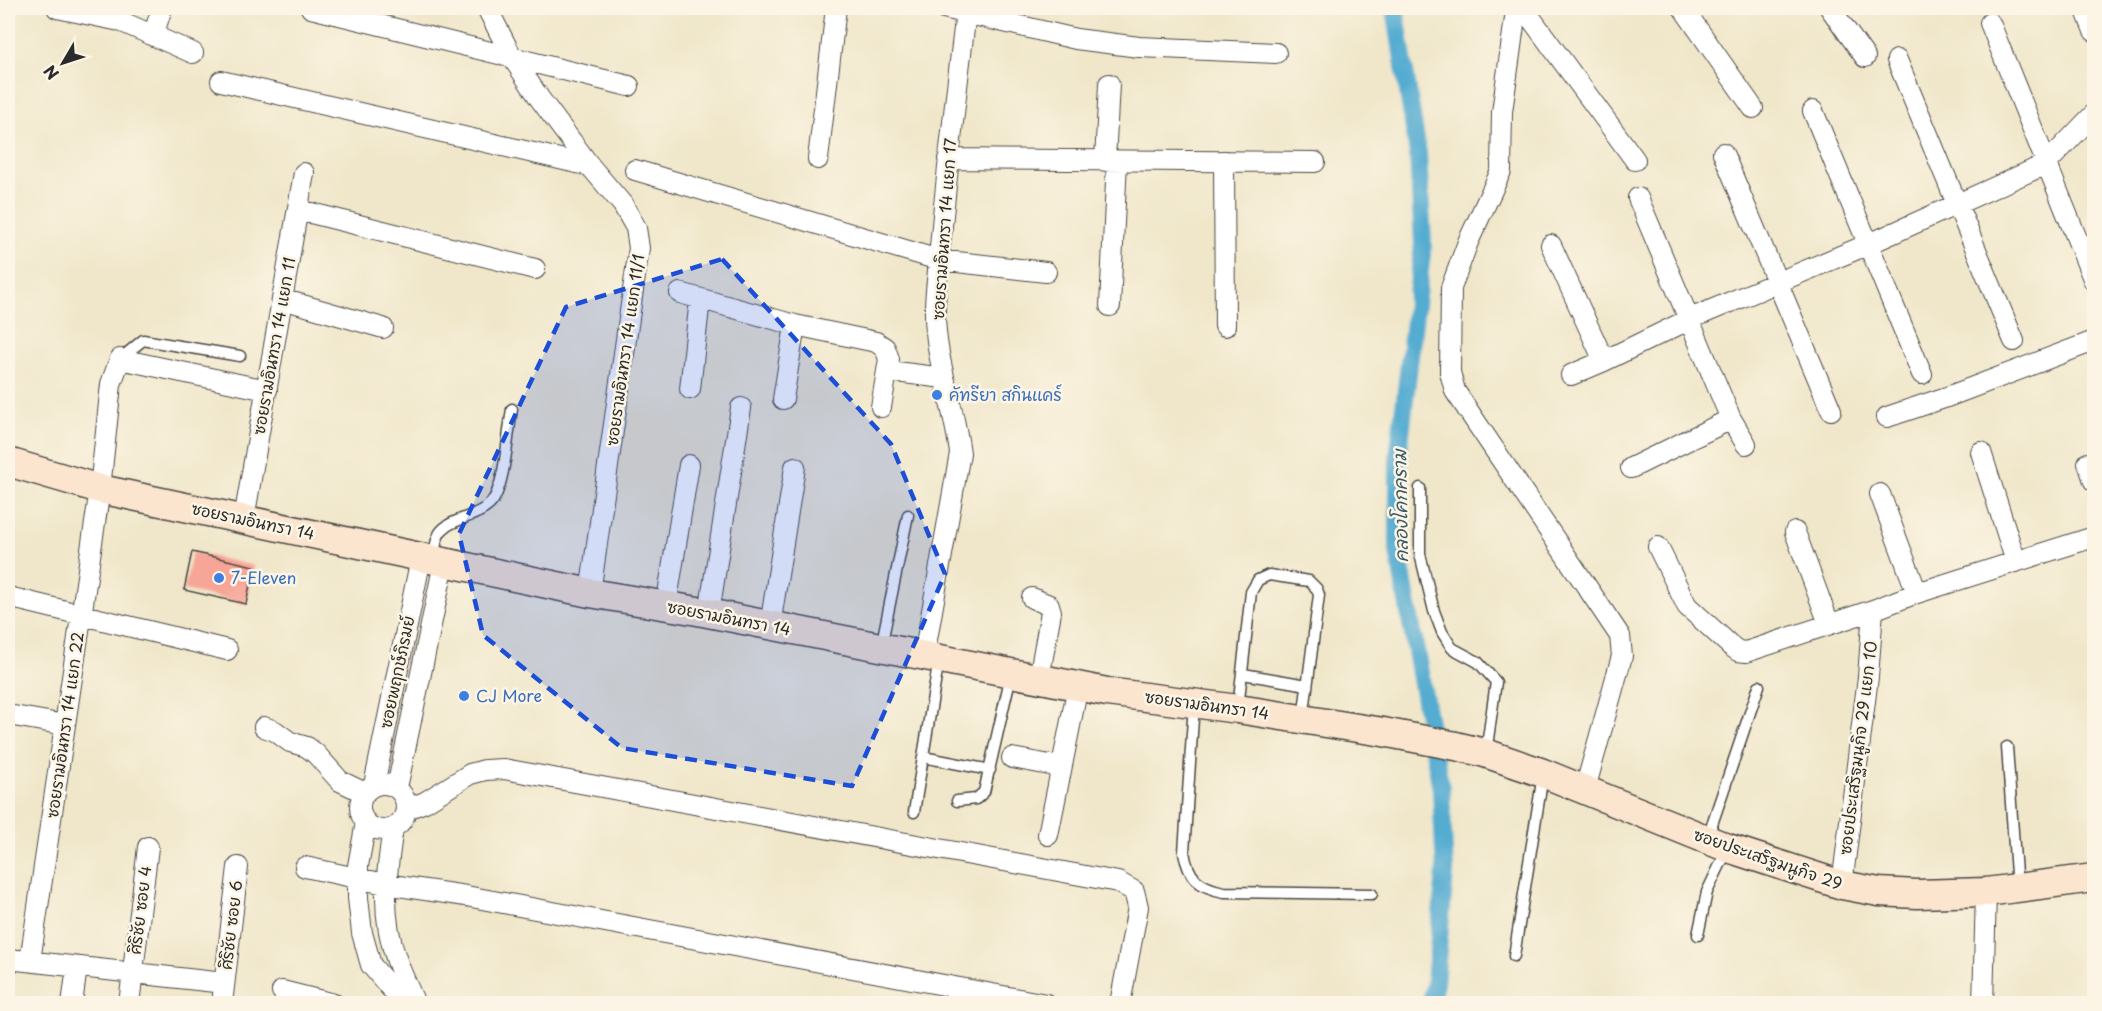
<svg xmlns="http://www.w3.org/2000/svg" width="2102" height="1011" viewBox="0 0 2102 1011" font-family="'Playpen Sans','Playpen Sans Thai',sans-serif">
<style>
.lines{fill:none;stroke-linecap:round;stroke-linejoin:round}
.canal{stroke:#54acd1;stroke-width:18}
.building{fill:#f6a596}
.lane-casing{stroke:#494743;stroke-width:13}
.street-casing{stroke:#494743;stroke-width:22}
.secondary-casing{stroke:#494743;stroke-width:31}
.lane{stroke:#fff;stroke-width:10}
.street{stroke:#fff;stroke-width:20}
.secondary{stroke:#fbe5cf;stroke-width:28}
.marked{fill:#1d4ed8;fill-opacity:0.2;stroke:#1d4ed8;stroke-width:4.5;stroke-dasharray:12 8;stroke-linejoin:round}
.shop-dot{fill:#3f7fe0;stroke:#fcf5e5;stroke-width:2}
.labels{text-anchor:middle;stroke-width:5;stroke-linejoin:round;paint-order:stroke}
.street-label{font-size:16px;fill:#2b2b2b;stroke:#fcf5e5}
.shop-label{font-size:16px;fill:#366cbe;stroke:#fcf5e5;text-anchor:start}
.water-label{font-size:18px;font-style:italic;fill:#395865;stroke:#fcf5e5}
</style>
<rect width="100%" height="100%" fill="#fcf5e5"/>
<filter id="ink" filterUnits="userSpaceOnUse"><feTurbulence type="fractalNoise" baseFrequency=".0167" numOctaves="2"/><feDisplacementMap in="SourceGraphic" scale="12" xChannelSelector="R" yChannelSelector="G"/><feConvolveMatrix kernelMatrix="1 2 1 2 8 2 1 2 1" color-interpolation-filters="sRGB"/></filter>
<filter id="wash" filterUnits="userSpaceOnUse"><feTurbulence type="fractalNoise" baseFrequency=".008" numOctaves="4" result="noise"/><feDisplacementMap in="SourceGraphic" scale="24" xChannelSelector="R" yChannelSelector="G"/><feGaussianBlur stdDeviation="1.35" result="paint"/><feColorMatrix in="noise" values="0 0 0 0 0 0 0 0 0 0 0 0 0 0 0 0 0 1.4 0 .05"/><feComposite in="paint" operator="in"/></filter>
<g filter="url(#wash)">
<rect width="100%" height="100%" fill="#f0e7ca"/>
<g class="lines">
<path class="canal" d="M 1395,8 L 1418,154 L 1423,244 L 1398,459 L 1398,551 L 1441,789 L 1445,872 L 1435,983 L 1430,1004"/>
</g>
<g id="blocks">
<path class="building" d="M 192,552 L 254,566 L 246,604 L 184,590 Z"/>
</g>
</g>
<g filter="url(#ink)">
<use href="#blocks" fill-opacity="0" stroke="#494743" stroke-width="1.5"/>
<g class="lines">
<defs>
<path id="lane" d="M 120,359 L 143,340 L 240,356
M 1420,488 L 1420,554 L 1434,611 L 1442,632 L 1452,648 L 1478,662 L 1496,682 L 1486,753
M 433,560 C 435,552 435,544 438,537 C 443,519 477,519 491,503 C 505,487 508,432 512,409
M 881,647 L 908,515
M 1243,674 L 1307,685
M 1194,704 L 1184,852 C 1188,878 1199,887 1224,892 L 1372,894
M 1238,708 L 1251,592 L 1258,580 L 1269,575 L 1309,581 L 1317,589 L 1319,595 L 1303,719
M 2007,747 L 2017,888
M 923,757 L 990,770
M 957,801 L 976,799 L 984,792 L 1011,675
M 914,812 L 939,659
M 1707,839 L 1759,686
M 1698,935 L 1707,892 L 1728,848
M 1514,956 L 1543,775"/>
<path id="street" d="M 57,8 L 120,21 L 193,53
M 311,8 L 629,86
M 487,8 L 512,57 L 540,99 L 590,166 L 623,205 L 636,228 L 639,248 L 590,593
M 944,8 L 1076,39 L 1139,47 L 1276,53
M 1683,8 L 1753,108
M 1830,8 L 1865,57
M 2085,8 L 2094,31
M 1530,17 L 1635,160
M 1515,18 L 1502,112 L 1501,171 L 1468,242 L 1451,288 L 1450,372 L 1455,391 L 1620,636 L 1622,656 L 1585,789
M 1990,23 L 2094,281
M 153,36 L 162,8
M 1897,60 L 2014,341
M 221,81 L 590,166
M 1813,111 L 1922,374
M 1723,153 L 1831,410
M 818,159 L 836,8
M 948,159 L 1315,162
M 1105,161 L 1109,84
M 1224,161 L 1225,326
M 635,170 L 939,260 L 1046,272
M 1638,198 L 1731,419 L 1746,444
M 299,210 L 535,269
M 1551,245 L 1604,361
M 680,293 L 795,325 L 876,342 L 885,348 L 889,359 L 881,407
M 282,299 L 383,328
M 1110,306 L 1117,161
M 888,371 L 944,378
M 1571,375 L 1604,361 L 1690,319 L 1869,244 L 2046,164 L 2094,114
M 690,389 L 700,299
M 783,399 L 795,325
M 1887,417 L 1947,397 L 2094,341
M 1981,452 L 2016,562
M 2088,463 L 2094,481
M 1631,468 L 1731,419
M 1880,494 L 1917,593
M 244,519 L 304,173
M 1795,532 L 1829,624
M 1658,547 L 1687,606 L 1731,646 L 1738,651 L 1746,652 L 1873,610 L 1917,593 L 2094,537
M 8,597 L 227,650
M 1032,598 L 1049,605 L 1051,612 L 1039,678
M 666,606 L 689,465
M 709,613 L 741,408
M 770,626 L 795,467
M 924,656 L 960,453 C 954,405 934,357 935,309 C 935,292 938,275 939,259 C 946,176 956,94 966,12
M 8,715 L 65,725
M 264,727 L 275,731 L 290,742 L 307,747 L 316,754 L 340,781 L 365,793
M 1012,758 L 1061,767
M360 807a23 23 0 1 1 46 0a23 23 0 1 1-46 0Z
M 374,785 L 421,558
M 397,788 L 444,563
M 407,809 L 425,802 L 470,774 L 485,770 L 504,769 L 1118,882 L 1134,891 L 1138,907 L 1120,1004
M 366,822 L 358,866 L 358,898 L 362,933 L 371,965 L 404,1004
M 393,828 C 386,875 380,915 397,961 C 402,975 409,989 415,1004
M 1048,835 L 1078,686
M 305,867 L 385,884 L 466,896 L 1046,1004
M 1842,885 L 1868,677 L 1873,610
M 8,959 L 224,983
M 30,961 L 100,489 L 111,384 L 120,359 L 267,390
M 282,991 L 334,1004
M 72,1004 L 77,967
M 129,1004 L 148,847
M 222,1004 L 238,867
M 1983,1004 L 1986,892"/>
<path id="secondary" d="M 8,462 L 100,489 L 590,593 L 698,611 L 1107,692 L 1238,709 L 1383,732 L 1456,746 L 1485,753 L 1543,773 L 1728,848 L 1842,885 L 1879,892 L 1917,894 L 1986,892 L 2094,878"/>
</defs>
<use href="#lane" class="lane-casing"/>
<use href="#street" class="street-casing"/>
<use href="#secondary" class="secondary-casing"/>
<use href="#lane" class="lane"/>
<use href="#street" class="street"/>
<use href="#secondary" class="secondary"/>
</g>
</g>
<path class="marked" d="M 722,259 L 891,444 L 945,574 L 852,786 L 622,748 L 483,635 L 459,534 L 566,307 Z"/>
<g class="shop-dot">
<circle cx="937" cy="395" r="6"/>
<circle cx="219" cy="578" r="6"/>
<circle cx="464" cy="696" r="6"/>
</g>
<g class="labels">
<g class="street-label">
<text transform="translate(944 229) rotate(-86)" y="6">ซอยรามอินทรา 14 แยก 17</text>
<text transform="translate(274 346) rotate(-80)" y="6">ซอยรามอินทรา 14 แยก 11</text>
<text transform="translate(625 350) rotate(-82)" y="6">ซอยรามอินทรา 14 แยก 11/1</text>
<text transform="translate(253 521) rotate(12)" y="6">ซอยรามอินทรา 14</text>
<text transform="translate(729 618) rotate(11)" y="6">ซอยรามอินทรา 14</text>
<text transform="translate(397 672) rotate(-78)" y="6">ซอยพฤกษ์ภิรมย์</text>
<text transform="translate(1207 705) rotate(8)" y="6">ซอยรามอินทรา 14</text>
<text transform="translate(65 725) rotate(-82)" y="6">ซอยรามอินทรา 14 แยก 22</text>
<text transform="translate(1858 748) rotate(-83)" y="6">ซอยประเสริฐมนูกิจ 29 แยก 10</text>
<text transform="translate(1768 859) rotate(19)" y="6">ซอยประเสริฐมนูกิจ 29</text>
<text transform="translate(140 910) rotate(-83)" y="6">ศิริชัย ซอย 4</text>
<text transform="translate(231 925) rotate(-83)" y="6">ศิริชัย ซอย 6</text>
</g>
<g class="shop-label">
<text x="949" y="401">คัทรียา สกินแคร์</text>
<text x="231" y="584">7-Eleven</text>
<text x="476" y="702">CJ More</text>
</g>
<g class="water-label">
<text transform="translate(1401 506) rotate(-91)" y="6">คลองโคกคราม</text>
</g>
</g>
<rect width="2102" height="1011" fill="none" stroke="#fcf5e5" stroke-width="30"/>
<g transform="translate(63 63) rotate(231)" stroke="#fcf5e5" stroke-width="4.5" paint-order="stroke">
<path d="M0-4.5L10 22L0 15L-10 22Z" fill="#2b2b2b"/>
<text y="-9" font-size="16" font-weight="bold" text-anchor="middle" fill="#2b2b2b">N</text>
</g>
</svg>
